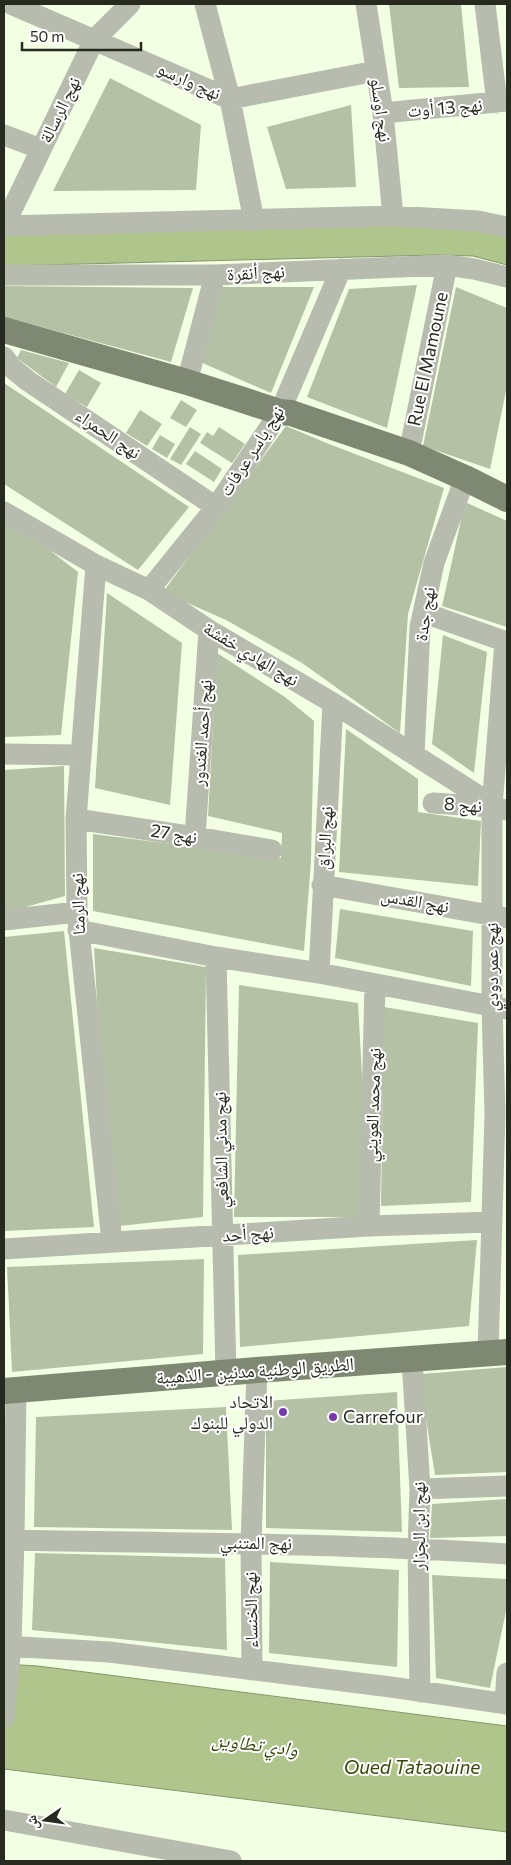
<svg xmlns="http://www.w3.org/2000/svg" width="511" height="1865" viewBox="0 0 511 1865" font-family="Commissioner,'Noto Naskh Arabic',sans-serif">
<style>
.water{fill:#afc58c;stroke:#86966b}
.building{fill:#b5c1a5}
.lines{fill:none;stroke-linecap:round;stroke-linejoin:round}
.minor{stroke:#b7bcaf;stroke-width:21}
.major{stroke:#7f8872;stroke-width:26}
.poi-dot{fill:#7a3aaf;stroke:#fff;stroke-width:2}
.labels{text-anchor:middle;stroke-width:4;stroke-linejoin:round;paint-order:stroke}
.street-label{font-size:18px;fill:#262a1f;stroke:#fff}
.poi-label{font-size:18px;fill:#262a1f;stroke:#fff;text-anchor:end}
.water-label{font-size:19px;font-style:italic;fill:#344705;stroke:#fff}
</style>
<rect width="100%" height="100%" fill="#f3ffe2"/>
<path class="water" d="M 434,222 L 507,230 L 507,265 L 473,256 L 436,255 L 4,266 L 4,229 Z
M 4,1664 L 38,1666 L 507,1726 L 507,1832 L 4,1769 Z"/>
<path class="building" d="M 389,4 L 461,4 L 469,87 L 399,88 Z
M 110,78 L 201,125 L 196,190 L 53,191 Z
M 351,105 L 356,187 L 286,189 L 267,127 Z
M 417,285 L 387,428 L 307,397 L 349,289 Z
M 4,286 L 193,288 L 171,362 L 4,317 Z
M 220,287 L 314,287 L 271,393 L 198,361 Z
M 456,287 L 507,308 L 507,386 L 490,469 L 423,446 Z
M 21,350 L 69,363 L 56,387 L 17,358 Z
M 79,370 L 101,383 L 87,407 L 65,394 Z
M 4,383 L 189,507 L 138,570 L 4,484 Z
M 181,400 L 197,410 L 186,427 L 170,418 Z
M 140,410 L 162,424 L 147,446 L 126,433 Z
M 286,426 L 329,444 L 444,488 L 408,614 L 400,733 L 302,663 L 226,620 L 163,592 Z
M 190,427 L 201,434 L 181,465 L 170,459 Z
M 219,427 L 245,444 L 232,463 L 200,443 L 207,432 L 213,436 Z
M 160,435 L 175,444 L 167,458 L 152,449 Z
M 195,451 L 222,469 L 214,482 L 186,464 Z
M 465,502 L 507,521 L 507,627 L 442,606 Z
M 4,515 L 78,572 L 61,735 L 4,737 Z
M 107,593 L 182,643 L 170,805 L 95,788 Z
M 443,635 L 487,652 L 474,773 L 432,744 Z
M 217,653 L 285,697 L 314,721 L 311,861 L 304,951 L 93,911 L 93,834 L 281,858 L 282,833 L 208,816 Z
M 346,729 L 418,779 L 418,812 L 481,821 L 478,886 L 339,872 Z
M 64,766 L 65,896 L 4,913 L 4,770 Z
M 340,909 L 473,931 L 471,986 L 335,958 Z
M 64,931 L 94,1227 L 4,1231 L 4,937 Z
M 94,948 L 206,967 L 203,1217 L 110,1227 Z
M 239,985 L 358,1003 L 370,1217 L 234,1217 Z
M 384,1007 L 478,1023 L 471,1202 L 381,1206 Z
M 477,1240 L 469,1326 L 240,1347 L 238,1255 Z
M 204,1259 L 203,1354 L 12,1372 L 7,1267 Z
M 507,1367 L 507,1472 L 435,1475 L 425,1413 L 422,1374 Z
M 397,1392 L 402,1532 L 266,1528 L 266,1401 Z
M 226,1407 L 232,1530 L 34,1527 L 36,1417 Z
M 507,1499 L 507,1536 L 430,1538 L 432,1504 Z
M 35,1553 L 225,1558 L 227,1650 L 32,1630 Z
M 270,1562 L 399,1570 L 397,1667 L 269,1653 Z
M 432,1575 L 507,1579 L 507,1606 L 490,1688 L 436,1678 Z"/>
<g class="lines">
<path class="minor" d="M 11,4 L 230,99 L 376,71
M 205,4 L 230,99 L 254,221
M 366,4 L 383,113 L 393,216
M 485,4 L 497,103
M 383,113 L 507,101
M 4,135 L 41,149
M 4,226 L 393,216 L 478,221 L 507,227
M 4,226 L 94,40 L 130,4
M 4,275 L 215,275 L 447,265 L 474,269 L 507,277
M 4,357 L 12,368 L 28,381 L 216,507
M 187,382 L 215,275
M 409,453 L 447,265
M 4,512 L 96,565 L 149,590 L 209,630 L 333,703 L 493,805
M 96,565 L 76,819 L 77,912 L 112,1242
M 149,590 L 216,507 L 280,412 L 341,269
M 422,618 L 433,616 L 507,642
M 4,754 L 80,755
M 414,755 L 420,627 L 434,563 L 465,478
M 433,803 L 492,807 L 507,810
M 76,819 L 195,837 L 272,850
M 195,837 L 209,630
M 322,885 L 507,918
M 4,920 L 77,912
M 78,930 L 216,957 L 319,973 L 507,1009
M 216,957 L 226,1373
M 319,973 L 333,703
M 369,1226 L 375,985
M 4,1249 L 369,1226 L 492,1222
M 488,1354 L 495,1114 L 492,1006 L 492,807 L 505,641
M 412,1360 L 420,1489 L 418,1548 L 420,1692
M 420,1489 L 507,1486
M 4,1540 C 172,1543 340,1543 507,1554
M 4,1646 L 109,1652 L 391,1687 L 507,1704
M 252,1670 L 251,1543 L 257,1370
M 505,1703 L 507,1673
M 4,1718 L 11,1646 L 14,1540 L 16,1390
M 4,1820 L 231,1861"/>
<path class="major" d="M 4,330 L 187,382 L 280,412 L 291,413 L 409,453 L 465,478 L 507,499
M 4,1391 L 257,1370 L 507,1352"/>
</g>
<g class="poi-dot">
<circle cx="283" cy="1412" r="5"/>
<circle cx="333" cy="1417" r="5"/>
</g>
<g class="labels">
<g class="street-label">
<text transform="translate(189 81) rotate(24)" y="6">نهج وارسو</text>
<text transform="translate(445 108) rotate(-5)" y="6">نهج 13 أوت</text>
<text transform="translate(60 110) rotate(-64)" y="6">نهج الرسالة</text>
<text transform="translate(381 110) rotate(82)" y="6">نهج اوسلو</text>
<text transform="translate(256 273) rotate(-3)" y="6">نهج أنقرة</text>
<text transform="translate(428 359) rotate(-78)" y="6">Rue El Mamoune</text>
<text transform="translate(108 434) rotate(34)" y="6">نهج الحمراء</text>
<text transform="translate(252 451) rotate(-57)" y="6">نهج ياسر عرفات</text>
<text transform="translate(425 614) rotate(-81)" y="6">نهج جدة</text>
<text transform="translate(251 654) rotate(31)" y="6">نهج الهادي خفشة</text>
<text transform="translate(202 733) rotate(-86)" y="6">نهج أحمد الغندور</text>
<text transform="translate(463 805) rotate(4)" y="6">نهج 8</text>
<text transform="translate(174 834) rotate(9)" y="6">نهج 27</text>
<text transform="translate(325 838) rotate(-87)" y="6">نهج البراق</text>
<text transform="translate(415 901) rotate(10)" y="6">نهج القدس</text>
<text transform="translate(78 904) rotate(-92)" y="6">نهج الرمثا</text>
<text transform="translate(492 967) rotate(-90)" y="6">نهج عمر دودي</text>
<text transform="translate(373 1105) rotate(-88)" y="6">نهج محمد العويني</text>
<text transform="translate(221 1150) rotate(-91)" y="6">نهج مدني الشافعي</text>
<text transform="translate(248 1234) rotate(-4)" y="6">نهج أحد</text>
<text transform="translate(255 1371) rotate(-4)" y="6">الطريق الوطنية مدنين - الذهيبة</text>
<text transform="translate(419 1526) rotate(-90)" y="6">نهج ابن الجزار</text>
<text transform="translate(256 1543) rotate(1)" y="6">نهج المتنبي</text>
<text transform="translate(251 1610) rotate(-91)" y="6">نهج الخنساء</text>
</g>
<g class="poi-label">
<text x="273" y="1408">الاتحاد<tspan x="273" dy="21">الدولي للبنوك</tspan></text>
<text x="343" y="1423" text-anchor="start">Carrefour</text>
</g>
<g class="water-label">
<text transform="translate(255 1744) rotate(7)" y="7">وادي تطاوين</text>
<text x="412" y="1774">Oued Tataouine</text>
</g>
</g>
<rect width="511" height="1865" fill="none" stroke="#262a1f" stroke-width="10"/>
<g transform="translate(45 1820) rotate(257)" stroke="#ffffff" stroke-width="4" paint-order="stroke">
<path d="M0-4L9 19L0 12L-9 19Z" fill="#262a1f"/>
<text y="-8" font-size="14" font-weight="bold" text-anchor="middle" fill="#262a1f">ش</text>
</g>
<path d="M22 42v8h119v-8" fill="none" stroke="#262a1f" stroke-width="2.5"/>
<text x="30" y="42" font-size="15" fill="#262a1f" stroke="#ffffff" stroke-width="4" paint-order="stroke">50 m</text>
</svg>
